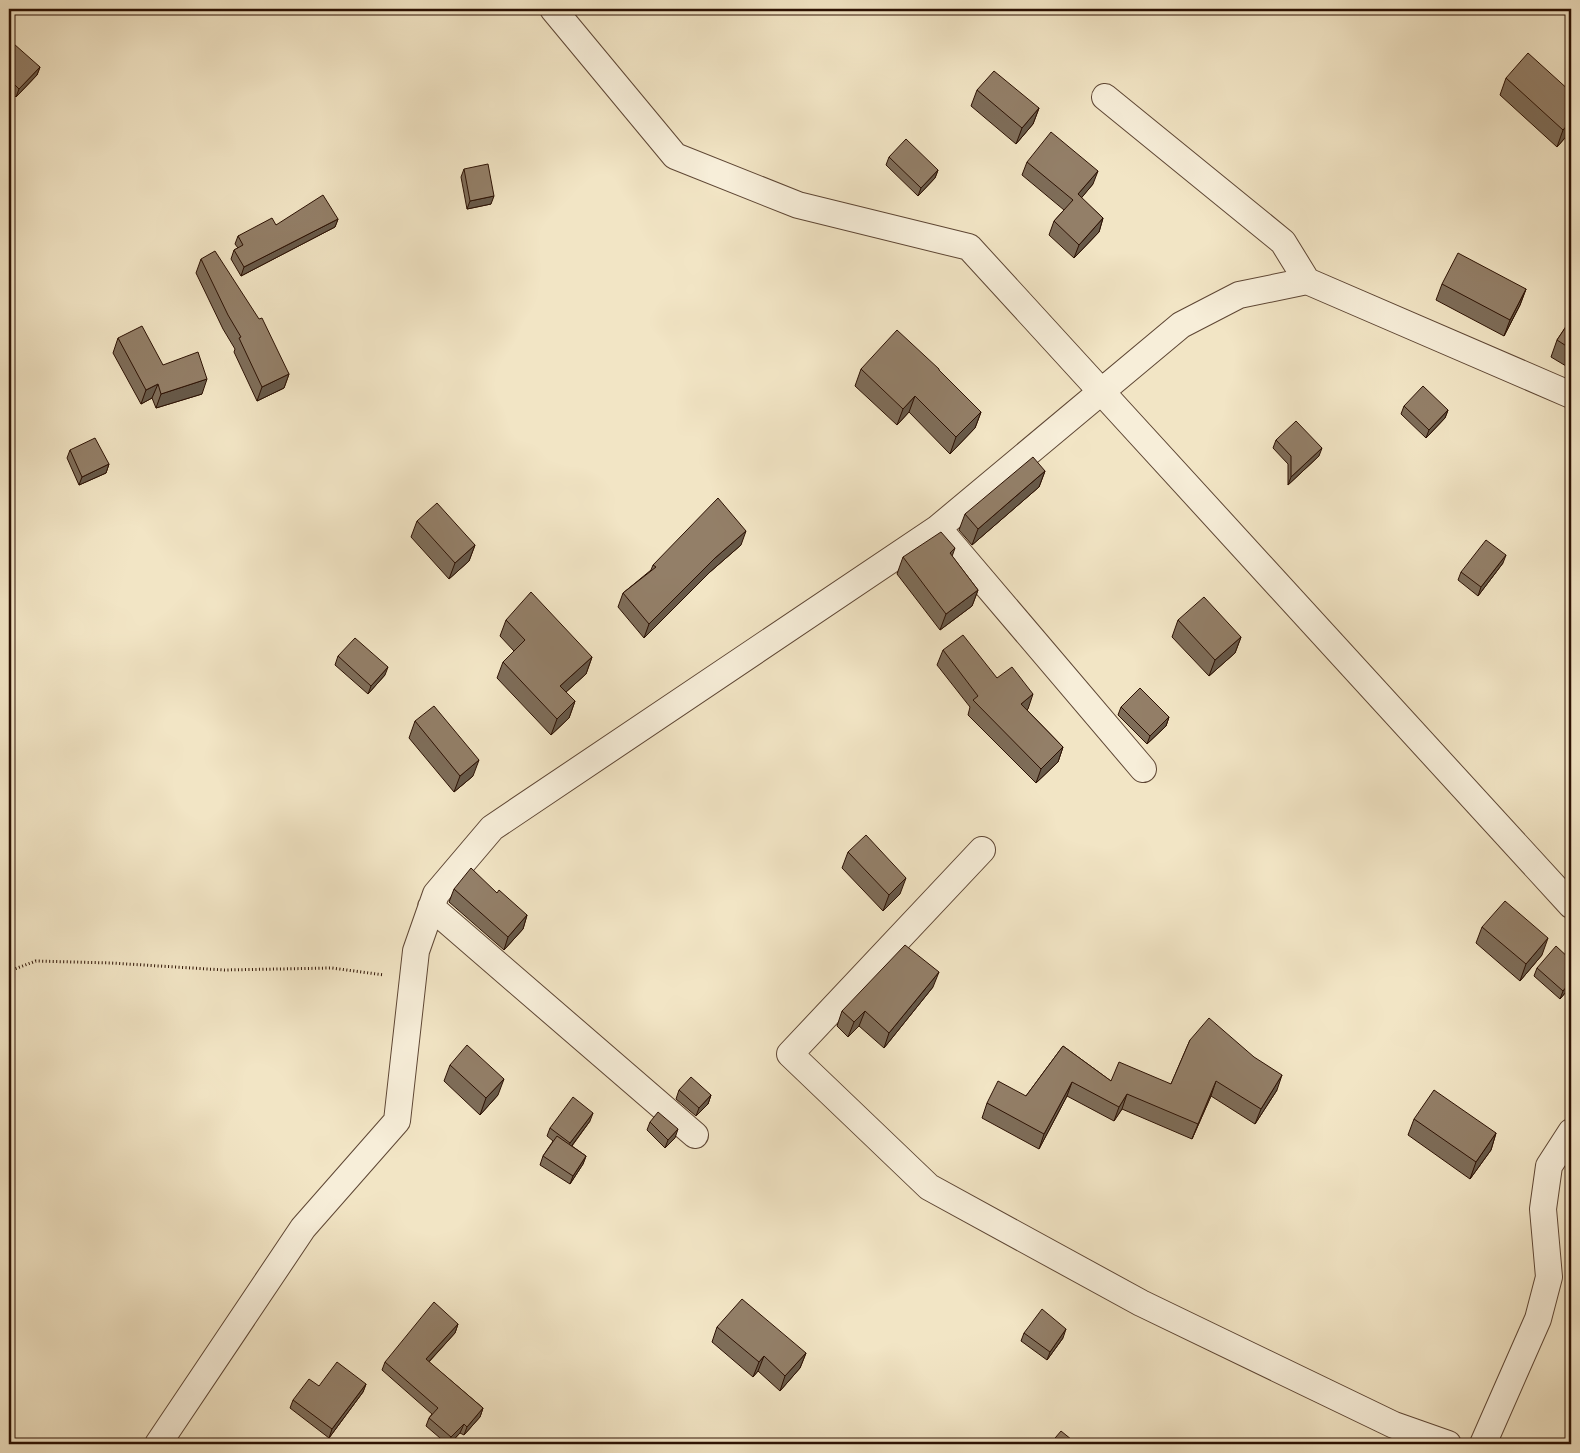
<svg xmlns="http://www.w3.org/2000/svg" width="1580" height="1453" viewBox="0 0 1580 1453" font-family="'Libre Caslon Text',serif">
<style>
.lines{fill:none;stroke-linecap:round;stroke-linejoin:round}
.minor-casing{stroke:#5e4634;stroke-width:28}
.path{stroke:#2c1103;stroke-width:3;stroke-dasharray:1 2.5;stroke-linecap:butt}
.minor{stroke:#f7eed9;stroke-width:26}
.wall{fill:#7e6d59;stroke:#2c1103}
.shaded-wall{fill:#675949;stroke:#2c1103}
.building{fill:#937f68;stroke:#2c1103}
</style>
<rect width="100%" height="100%" fill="#f2e5c5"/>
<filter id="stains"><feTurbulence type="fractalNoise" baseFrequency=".004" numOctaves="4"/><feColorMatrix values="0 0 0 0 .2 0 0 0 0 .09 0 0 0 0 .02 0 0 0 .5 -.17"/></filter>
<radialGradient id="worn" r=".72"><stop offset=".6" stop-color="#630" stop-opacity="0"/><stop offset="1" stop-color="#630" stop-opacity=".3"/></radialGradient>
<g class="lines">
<defs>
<path id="minor" d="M 553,9 L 675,156 L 798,205 L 969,247 L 1571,905
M 1105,97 L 1283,242 L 1307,281
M 938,528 L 1143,769
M 982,850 L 790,1054 L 929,1187 L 1141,1303 L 1394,1425 L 1448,1444
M 431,907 L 695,1135
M 158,1444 L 303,1228 L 397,1121 L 416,951 L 436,894 L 492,828 L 938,528 L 1181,325 L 1239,295 L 1307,281 L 1571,395
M 1483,1444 L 1538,1319 L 1549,1277 L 1543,1209 L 1549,1166 L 1571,1132"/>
</defs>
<use href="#minor" class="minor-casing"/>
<path class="path" d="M 9,971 L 36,961 L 111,963 L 224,970 L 332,968 L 384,975"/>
<use href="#minor" class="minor"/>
</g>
<path class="wall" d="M 9,50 L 40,67 L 37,75 L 16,97 L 9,90 Z
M 1506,78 L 1571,131 L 1557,147 L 1500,95 Z
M 977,90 L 1039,108 L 1033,124 L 1016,144 L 971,106 Z
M 889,157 L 938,170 L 935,178 L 918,196 L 886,165 Z
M 1027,162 L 1093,184 L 1081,198 L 1103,218 L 1099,232 L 1074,258 L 1049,235 L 1054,221 L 1064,210 L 1022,175 Z
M 464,169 L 491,204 L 467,209 L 461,177 Z
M 338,219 L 335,227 L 241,276 L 231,259 L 234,250 L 238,248 L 235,244 L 238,236 L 276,225 Z
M 201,259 L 289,374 L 284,388 L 257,401 L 234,352 L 235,349 L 223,329 L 196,273 Z
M 1442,284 L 1526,289 L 1520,305 L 1504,336 L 1436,300 Z
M 1571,319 L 1571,369 L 1551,357 L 1557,340 Z
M 118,338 L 163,365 L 202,394 L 156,408 L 152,398 L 141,404 L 113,353 Z
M 861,369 L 939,371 L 981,412 L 975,428 L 950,454 L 909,412 L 897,425 L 855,386 Z
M 1404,406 L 1448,410 L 1445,418 L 1426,438 L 1401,414 Z
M 1276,440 L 1319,456 L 1288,485 L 1288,464 L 1273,448 Z
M 70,450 L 109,464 L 106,473 L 79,485 L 67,458 Z
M 1045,471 L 1039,487 L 972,545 L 959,530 L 965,514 Z
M 417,521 L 475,545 L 469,561 L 449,579 L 411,537 Z
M 741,545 L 710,572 L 644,638 L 618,607 L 623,593 L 651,570 L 653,565 Z
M 952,556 L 978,590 L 972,606 L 940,630 L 897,574 L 903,557 Z
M 1503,563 L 1478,596 L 1458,580 L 1461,572 Z
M 506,620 L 592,657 L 586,674 L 566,692 L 575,701 L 569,718 L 551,735 L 497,678 L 503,662 L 514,651 L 500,636 Z
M 1178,620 L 1241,637 L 1235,653 L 1209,676 L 1172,637 Z
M 943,650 L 997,678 L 1028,709 L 1027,710 L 1063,747 L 1058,762 L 1036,783 L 968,715 L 970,707 L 937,665 Z
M 338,656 L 385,675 L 368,694 L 335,665 Z
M 1121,707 L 1169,717 L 1166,726 L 1147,744 L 1118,715 Z
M 415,721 L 473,776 L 454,792 L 409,738 Z
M 848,852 L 900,894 L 883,911 L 842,868 Z
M 454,889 L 527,915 L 523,929 L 504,950 L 449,902 Z
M 1482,927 L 1542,955 L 1520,981 L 1476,943 Z
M 1571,960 L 1571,986 L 1560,999 L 1534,976 L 1537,968 Z
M 933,987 L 884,1048 L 859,1026 L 848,1037 L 837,1026 L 842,1011 Z
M 1190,1040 L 1277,1090 L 1255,1124 L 1211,1096 L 1192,1139 L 1122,1109 L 1114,1121 L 1067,1096 L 1039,1149 L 982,1118 L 987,1103 L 1026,1096 L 1063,1046 L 1111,1081 L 1171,1084 Z
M 450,1065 L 498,1095 L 480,1115 L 444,1081 Z
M 679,1090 L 711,1095 L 708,1104 L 696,1116 L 676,1099 Z
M 1414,1119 L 1496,1133 L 1491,1150 L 1470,1179 L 1408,1135 Z
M 590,1121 L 572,1146 L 586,1156 L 583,1164 L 570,1184 L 540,1165 L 543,1156 L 553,1141 L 547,1136 L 550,1128 Z
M 650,1122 L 675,1138 L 665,1148 L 647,1130 Z
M 458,1324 L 455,1333 L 429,1362 L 483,1408 L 480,1417 L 464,1435 L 460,1433 L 450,1444 L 447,1444 L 426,1426 L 429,1418 L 432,1414 L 382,1370 L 385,1362 Z
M 717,1327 L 806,1353 L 800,1368 L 780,1391 L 758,1371 L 753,1377 L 712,1342 Z
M 1024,1333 L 1063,1338 L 1047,1360 L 1021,1341 Z
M 366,1384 L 363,1392 L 329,1438 L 290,1408 L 293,1400 L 319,1386 Z"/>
<path class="shaded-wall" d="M 40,67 L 37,75 L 16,97 L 19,89 Z
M 1039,108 L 1033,124 L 1016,144 L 1022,128 Z
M 1571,121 L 1571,131 L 1557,147 L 1563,130 Z
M 938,170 L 935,178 L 918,196 L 921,188 Z
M 1098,171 L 1093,184 L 1073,208 L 1078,194 Z
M 494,196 L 491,204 L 467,209 L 470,201 Z
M 1103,218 L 1099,232 L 1074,258 L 1079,245 Z
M 338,219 L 335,227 L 241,276 L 244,267 Z
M 1526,289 L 1520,305 L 1504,336 L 1510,320 Z
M 289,374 L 284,388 L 257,401 L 262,387 Z
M 207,379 L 202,394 L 156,408 L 161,394 Z
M 158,384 L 152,398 L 141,404 L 146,390 Z
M 915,396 L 909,412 L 897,425 L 903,409 Z
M 1448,410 L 1445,418 L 1426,438 L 1429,430 Z
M 981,412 L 975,428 L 950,454 L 956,437 Z
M 1322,448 L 1319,456 L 1288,485 L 1291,477 Z
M 109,464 L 106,473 L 79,485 L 82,477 Z
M 1045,471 L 1039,487 L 972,545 L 978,529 Z
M 746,531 L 741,545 L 710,572 L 644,638 L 649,624 L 715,558 Z
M 475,545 L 469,561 L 449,579 L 455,563 Z
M 955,548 L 949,565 L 950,553 Z
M 1506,555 L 1503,563 L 1478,596 L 1481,587 Z
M 978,590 L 972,606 L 940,630 L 946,614 Z
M 1241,637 L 1235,653 L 1209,676 L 1215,660 Z
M 592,657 L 586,674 L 555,702 L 560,686 Z
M 388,667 L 385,675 L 368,694 L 371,686 Z
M 1033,694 L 1028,709 L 1015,719 L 1021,704 Z
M 575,701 L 569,718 L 551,735 L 557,719 Z
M 1169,717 L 1166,726 L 1147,744 L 1150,736 Z
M 1063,747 L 1058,762 L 1036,783 L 1041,769 Z
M 479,760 L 473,776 L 454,792 L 460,776 Z
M 906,878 L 900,894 L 883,911 L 889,895 Z
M 527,915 L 523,929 L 504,950 L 508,937 Z
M 1548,938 L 1542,955 L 1520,981 L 1526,964 Z
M 939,972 L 933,987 L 884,1048 L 889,1033 Z
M 1571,981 L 1571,986 L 1560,999 L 1563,991 Z
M 865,1011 L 859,1026 L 848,1037 L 854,1022 Z
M 1282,1075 L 1277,1090 L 1255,1124 L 1261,1109 Z
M 504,1079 L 498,1095 L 480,1115 L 486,1098 Z
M 1216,1081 L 1211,1096 L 1192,1139 L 1198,1124 Z
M 1072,1082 L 1067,1096 L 1039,1149 L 1044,1134 Z
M 1127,1094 L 1122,1109 L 1114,1121 L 1119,1107 Z
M 711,1095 L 708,1104 L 696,1116 L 699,1108 Z
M 593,1113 L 590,1121 L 567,1152 L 570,1143 Z
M 678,1129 L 675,1138 L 665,1148 L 668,1140 Z
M 1496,1133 L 1491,1150 L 1470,1179 L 1476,1162 Z
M 586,1156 L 583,1164 L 570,1184 L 573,1176 Z
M 458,1324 L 455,1333 L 423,1368 L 426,1359 Z
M 1066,1329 L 1063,1338 L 1047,1360 L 1050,1352 Z
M 806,1353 L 800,1368 L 780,1391 L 785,1376 Z
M 764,1356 L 758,1371 L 753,1377 L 759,1362 Z
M 366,1384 L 363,1392 L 329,1438 L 332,1429 Z
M 483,1408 L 480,1417 L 464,1435 L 467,1427 Z
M 464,1424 L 460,1433 L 449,1444 L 451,1437 Z"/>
<path class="building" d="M 14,44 L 40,67 L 19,89 L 9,79 L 9,50 Z
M 1528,53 L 1571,92 L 1571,121 L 1563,130 L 1506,78 Z
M 994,71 L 1039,108 L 1022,128 L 977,90 Z
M 1051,132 L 1098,171 L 1078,194 L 1103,218 L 1079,245 L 1054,221 L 1073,200 L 1027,162 Z
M 906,139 L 938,170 L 921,188 L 889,157 Z
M 488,164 L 494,196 L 470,201 L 464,169 Z
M 323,195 L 338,219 L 244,267 L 234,250 L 243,245 L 238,236 L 272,218 L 276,225 Z
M 215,251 L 259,319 L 262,318 L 289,374 L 262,387 L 239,338 L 241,337 L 228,315 L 201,259 Z
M 1458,253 L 1526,289 L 1510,320 L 1442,284 Z
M 1571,319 L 1571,349 L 1557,340 Z
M 142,326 L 163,365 L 198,352 L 207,379 L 161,394 L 158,384 L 146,390 L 118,338 Z
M 897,330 L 939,369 L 939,370 L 981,412 L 956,437 L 915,396 L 903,409 L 861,369 Z
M 1423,386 L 1448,410 L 1429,430 L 1404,406 Z
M 1296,421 L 1322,448 L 1291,477 L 1291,456 L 1276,440 Z
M 95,438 L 109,464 L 82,477 L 70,450 Z
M 1033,457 L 1045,471 L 978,529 L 965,514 Z
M 718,498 L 746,531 L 715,558 L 649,624 L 623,593 L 656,567 L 653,565 Z
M 437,503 L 475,545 L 455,563 L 417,521 Z
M 941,532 L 955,548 L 950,553 L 978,590 L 946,614 L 903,557 Z
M 1486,540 L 1506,555 L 1481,587 L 1461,572 Z
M 531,592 L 592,657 L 560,686 L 575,701 L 557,719 L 503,662 L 525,640 L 506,620 Z
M 1204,597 L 1241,637 L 1215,660 L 1178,620 Z
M 963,635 L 997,678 L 1012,667 L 1033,694 L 1021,704 L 1063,747 L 1041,769 L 973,700 L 978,696 L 943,650 Z
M 355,638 L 388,667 L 371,686 L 338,656 Z
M 1140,688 L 1169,717 L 1150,736 L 1121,707 Z
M 434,706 L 479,760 L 460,776 L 415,721 Z
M 866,835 L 906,878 L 889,895 L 848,852 Z
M 471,868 L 497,893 L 499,890 L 527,915 L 508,937 L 454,889 Z
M 1505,901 L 1548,938 L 1526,964 L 1482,927 Z
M 905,945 L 939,972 L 889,1033 L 865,1011 L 854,1022 L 842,1011 Z
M 1556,946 L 1571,960 L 1571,981 L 1563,991 L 1537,968 Z
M 1209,1018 L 1254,1057 L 1282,1075 L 1261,1109 L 1216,1081 L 1198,1124 L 1127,1094 L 1119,1107 L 1072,1082 L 1044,1134 L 987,1103 L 998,1081 L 1026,1096 L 1063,1046 L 1111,1081 L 1119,1062 L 1171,1084 L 1190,1040 Z
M 467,1045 L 504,1079 L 486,1098 L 450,1065 Z
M 691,1077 L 711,1095 L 699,1108 L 679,1090 Z
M 1434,1090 L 1496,1133 L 1476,1162 L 1414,1119 Z
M 573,1097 L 593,1113 L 570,1143 L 550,1128 Z
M 658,1112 L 678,1129 L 668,1140 L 650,1122 Z
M 557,1136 L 586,1156 L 573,1176 L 543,1156 Z
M 742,1299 L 806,1353 L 785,1376 L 764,1356 L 759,1362 L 717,1327 Z
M 434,1302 L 458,1324 L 426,1359 L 483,1408 L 467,1427 L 464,1424 L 451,1437 L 429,1418 L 438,1408 L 385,1362 Z
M 1042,1309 L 1066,1329 L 1050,1352 L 1024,1333 Z
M 337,1362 L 366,1384 L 332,1429 L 293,1400 L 309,1379 L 319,1386 Z
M 1061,1431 L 1077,1444 L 1050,1444 Z"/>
<rect width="1580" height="1453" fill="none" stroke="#f2e5c5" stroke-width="30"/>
<rect x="10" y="10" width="1560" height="1433" fill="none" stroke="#2c1103" stroke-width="2.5"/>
<rect x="15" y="15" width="1550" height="1423" fill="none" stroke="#2c1103"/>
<rect width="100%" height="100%" filter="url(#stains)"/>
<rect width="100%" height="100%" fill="url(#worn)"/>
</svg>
